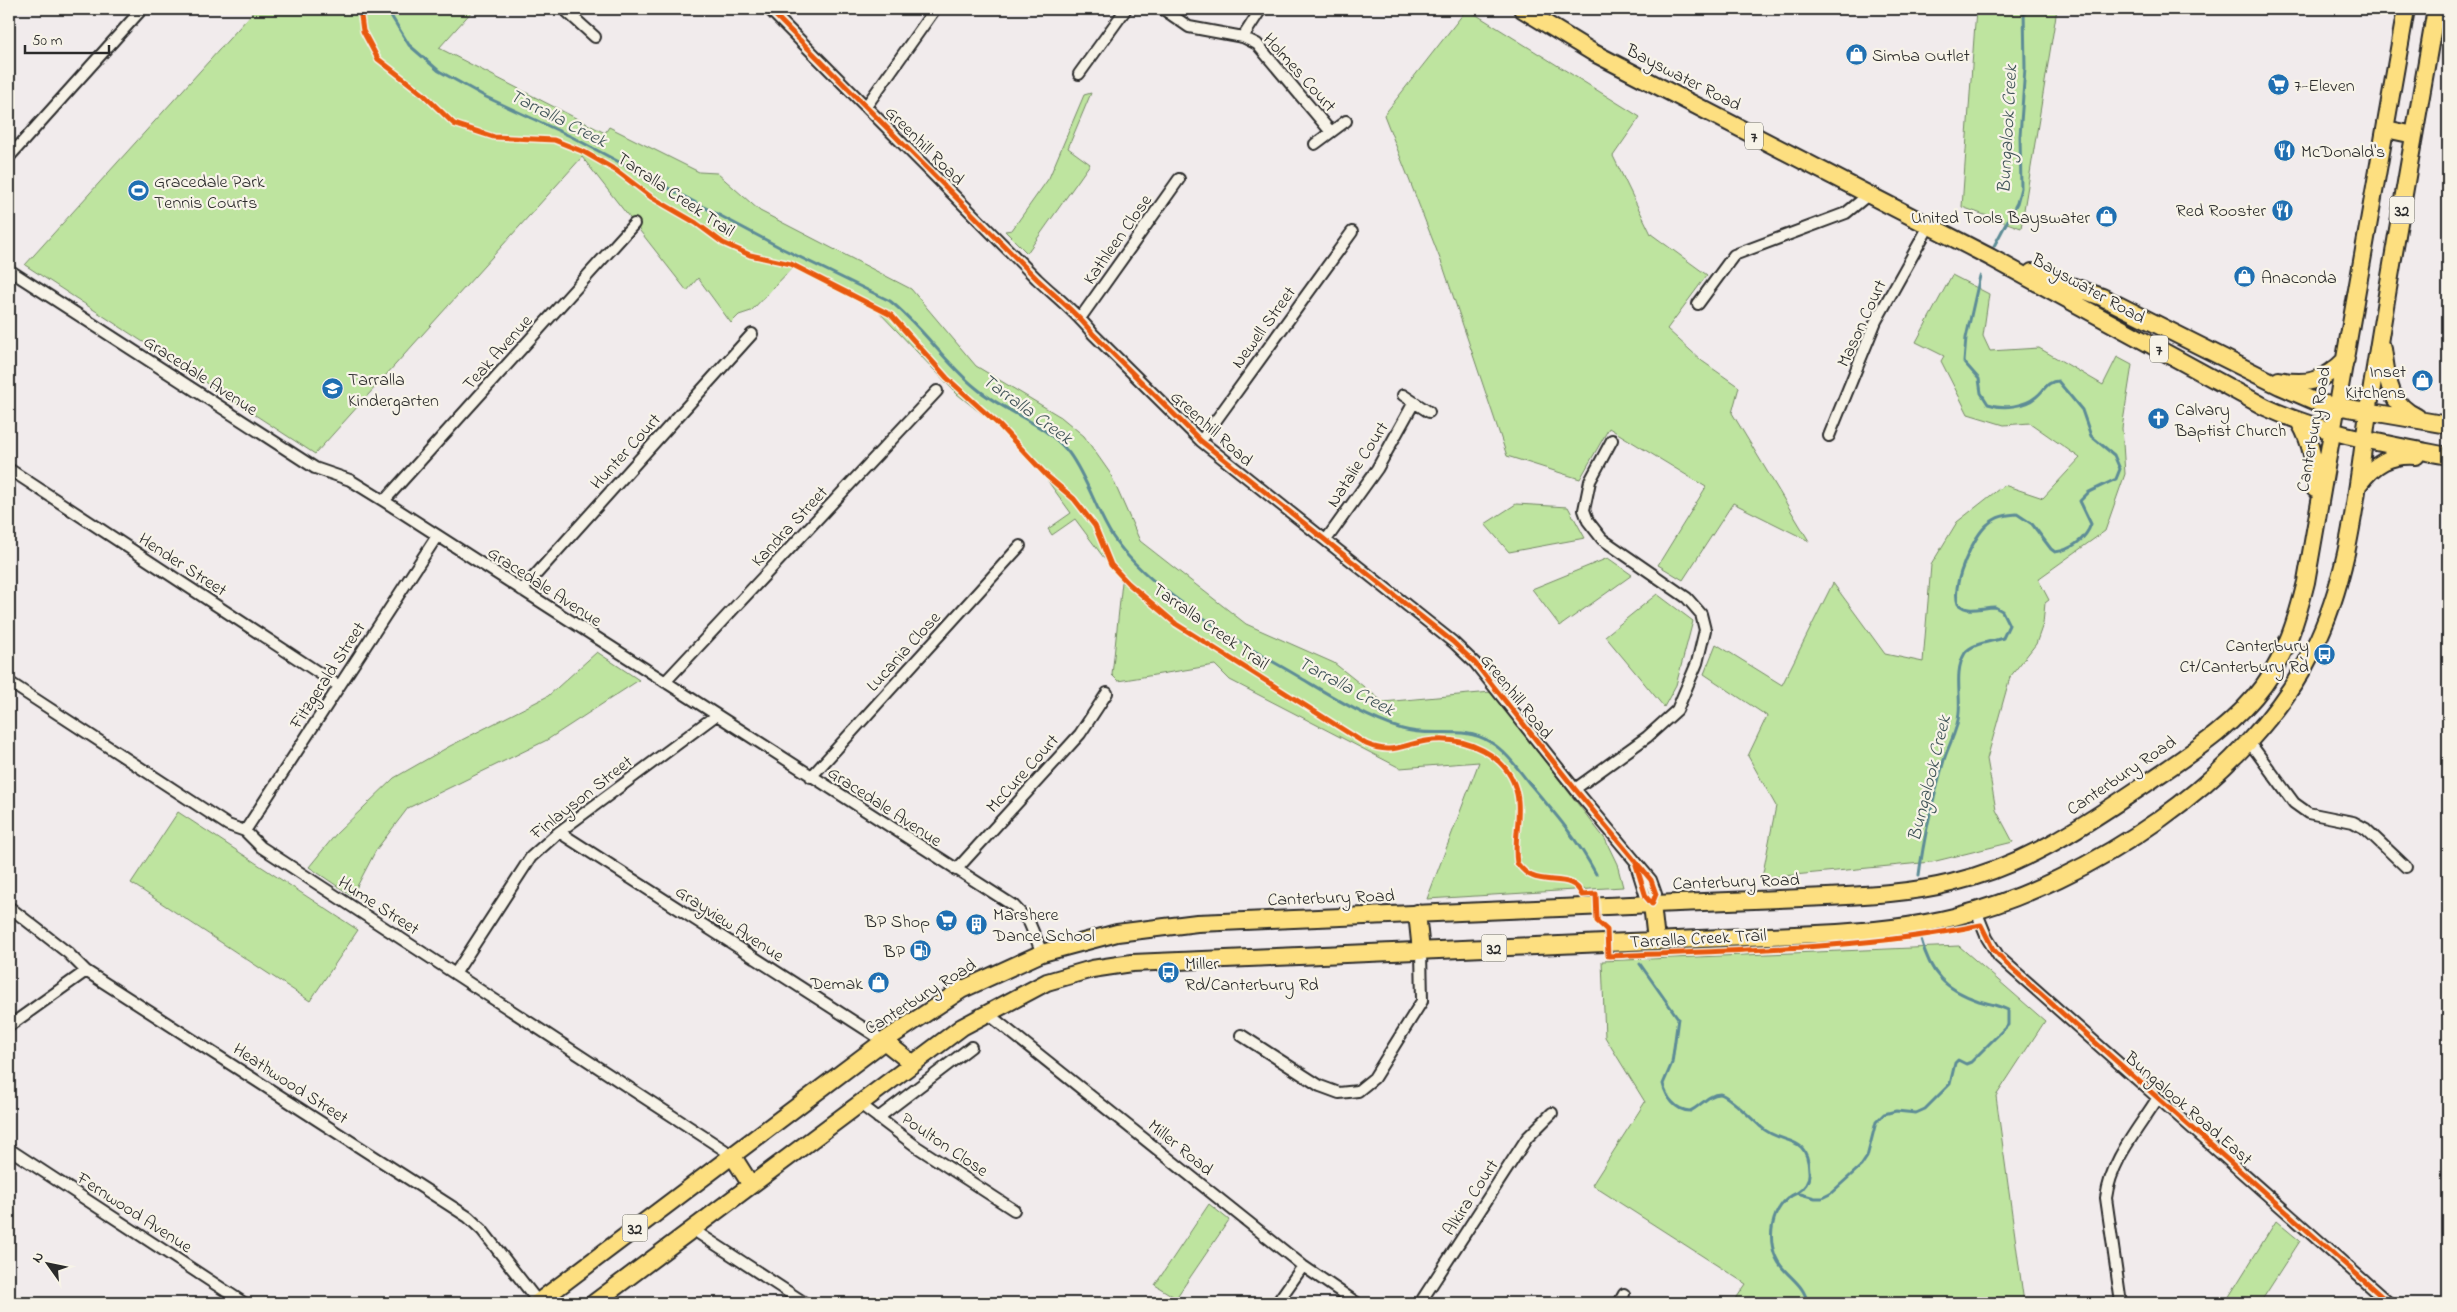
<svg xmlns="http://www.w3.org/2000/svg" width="2457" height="1312" viewBox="0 0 2457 1312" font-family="'Indie Flower',sans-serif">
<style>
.green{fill:#bee49f;stroke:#748865}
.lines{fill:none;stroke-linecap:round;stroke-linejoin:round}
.stream{stroke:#5d8c96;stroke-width:3}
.street-casing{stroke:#2b2b2b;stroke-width:14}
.primary-casing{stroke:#2b2b2b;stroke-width:20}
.street{stroke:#f7f3e8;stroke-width:10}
.primary{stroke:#fddf80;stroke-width:16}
.cycleway-casing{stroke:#f7f3e8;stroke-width:8}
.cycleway{stroke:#e8590c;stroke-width:5}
.labels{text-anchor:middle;stroke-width:4.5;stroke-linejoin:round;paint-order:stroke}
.shield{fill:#f7f3e8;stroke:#686764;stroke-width:1}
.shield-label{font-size:16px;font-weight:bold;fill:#2b2b2b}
.poi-label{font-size:18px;fill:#2b2b2b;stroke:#f7f3e8;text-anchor:start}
.street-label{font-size:18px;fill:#2b2b2b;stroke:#f7f3e8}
.water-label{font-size:19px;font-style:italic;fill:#405458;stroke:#f7f3e8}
</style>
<rect width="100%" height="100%" fill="#f1ebec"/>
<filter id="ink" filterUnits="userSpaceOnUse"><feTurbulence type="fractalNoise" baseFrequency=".02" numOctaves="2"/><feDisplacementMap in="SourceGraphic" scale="10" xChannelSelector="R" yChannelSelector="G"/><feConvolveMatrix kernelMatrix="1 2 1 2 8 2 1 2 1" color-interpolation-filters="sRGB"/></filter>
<g filter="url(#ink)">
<path class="green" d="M 256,9 L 474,9 L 439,48 L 605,133 L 609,127 L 699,172 L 717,173 L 760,211 L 911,289 L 976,366 L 1061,417 L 1084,436 L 1110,473 L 1140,541 L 1246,624 L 1334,663 L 1383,702 L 1491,692 L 1605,839 L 1617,864 L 1623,887 L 1427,899 L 1479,762 L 1400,768 L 1230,680 L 1215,665 L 1118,681 L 1112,675 L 1122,582 L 1075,519 L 1052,535 L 1048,529 L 1071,513 L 1047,480 L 999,428 L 957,394 L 877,310 L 793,267 L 751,311 L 739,315 L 731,323 L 698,278 L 687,291 L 582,157 L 315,454 L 25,265 Z
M 1467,9 L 1640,117 L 1613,156 L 1651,234 L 1707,275 L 1667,329 L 1702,361 L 1739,387 L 1732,413 L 1809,541 L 1733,503 L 1683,580 L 1658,565 L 1706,487 L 1609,428 L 1580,479 L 1507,456 L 1444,269 L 1384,115 Z
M 1976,9 L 2057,9 L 2021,228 L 1962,207 Z
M 1091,93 L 1068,148 L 1090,164 L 1027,253 L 1005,231 L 1012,230 L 1049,178 L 1084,95 Z
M 1952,275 L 1989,294 L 1983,336 L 1990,351 L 2039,348 L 2103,385 L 2117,357 L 2132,365 L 2122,428 L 2125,474 L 2105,531 L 2038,579 L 2049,600 L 2045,603 L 2043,624 L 2036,644 L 2010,677 L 1987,759 L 1996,810 L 2013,842 L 1932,862 L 1762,878 L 1776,806 L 1748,756 L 1767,716 L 1704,674 L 1716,644 L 1782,685 L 1833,583 L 1885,654 L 1923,662 L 1931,565 L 1957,522 L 2004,485 L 2043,498 L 2080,458 L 2030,423 L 2004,425 L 1968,414 L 1941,361 L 1944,356 L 1916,342 Z
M 1516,504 L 1568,507 L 1585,538 L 1509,552 L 1485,524 Z
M 1608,558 L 1632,575 L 1560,626 L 1532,589 Z
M 1657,594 L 1693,621 L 1676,685 L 1664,707 L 1605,636 Z
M 597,652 L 639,680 L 547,740 L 408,808 L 376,850 L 352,896 L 309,867 L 336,834 L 394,778 L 450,746 L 548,696 Z
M 178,812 L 358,930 L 310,1001 L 131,883 Z
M 1959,946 L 2045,1021 L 1996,1096 L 2024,1303 L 1733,1303 L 1746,1284 L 1592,1185 L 1645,1102 L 1605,1037 L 1602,961 Z
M 1209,1204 L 1229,1220 L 1176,1298 L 1155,1285 Z
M 2276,1221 L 2300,1241 L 2260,1303 L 2225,1303 Z"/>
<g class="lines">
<path class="stream" d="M 387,9 L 409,45 L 439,71 L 486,97 L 572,137 L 783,249 L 890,301 C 922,326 944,362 976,388 C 1004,412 1046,423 1069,453 C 1088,479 1096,511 1113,537 C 1140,577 1192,611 1232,637 C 1254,652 1278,664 1301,678 C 1333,697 1366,718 1402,729 C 1431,738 1464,725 1490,742 C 1506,751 1518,769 1529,783 C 1554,812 1578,840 1596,874
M 1994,246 L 2017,203 L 2021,188 L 2020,136 L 2025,68 L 2024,9
M 1919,875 C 1924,836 1933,798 1944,760 C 1949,744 1958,730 1959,713 C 1961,694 1954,671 1965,653 C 1972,643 1992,642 2003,638 L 2009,625 L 2002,611 L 1995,607 C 1981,607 1970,614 1958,604 C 1951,585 1973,536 1988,524 C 1997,516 2006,515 2017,514 L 2032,524 L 2051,549 L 2055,552 C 2071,550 2086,539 2091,524 L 2080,501 L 2089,492 L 2116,479 L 2120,469 L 2114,455 L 2091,436 L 2082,410 L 2058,381 C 2047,381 2044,391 2036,397 C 2024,407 2003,409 1988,404 L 1981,393 L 1979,379 L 1964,362 L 1966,338 L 1980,276
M 1640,964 L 1678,1018 L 1672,1063 L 1663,1084 C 1666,1097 1676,1111 1690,1111 C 1700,1107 1708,1094 1720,1094 C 1727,1094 1754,1121 1761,1127 C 1781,1146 1808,1132 1809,1171 C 1810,1181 1805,1188 1797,1193
M 1807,1303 C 1806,1287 1790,1278 1781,1266 C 1764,1244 1770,1204 1797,1193 L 1815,1198 L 1822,1198 L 1830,1194 L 1861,1166 L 1867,1157 L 1876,1122 L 1884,1114 L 1896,1111 L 1916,1113 L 1925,1109 L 1950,1084 L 1955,1063 L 1958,1060 L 1966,1064 L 1971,1062 L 2008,1025 L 2008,1010 C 1998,1005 1989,1004 1979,1001 C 1944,989 1930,973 1921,939"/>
<defs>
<path id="street" d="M 564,9 L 595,37
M 769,9 L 1037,279 C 1056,297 1077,313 1093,334 L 1201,441 L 1453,642 L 1475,663 L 1575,789 L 1651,880 L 1656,894 L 1652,904 L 1646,897 L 1636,865
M 1163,9 L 1189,27 L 1243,37 L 1257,44 L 1331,132
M 1243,37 L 1261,9
M 1079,74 L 1126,9
M 867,105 L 935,9
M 1315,144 L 1346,121
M 9,157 L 142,9
M 9,270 L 315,468 L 350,480 L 384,501 L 1014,906 L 1029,922 L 1042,953
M 1698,304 L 1734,255 L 1846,213 L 1868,195
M 1081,317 L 1179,179
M 1403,395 L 1429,412
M 1829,436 L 1876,321 L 1929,226
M 1201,441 L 1352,232
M 9,469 L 339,686
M 384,501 L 634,224
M 1326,540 L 1377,469 L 1413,404
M 522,590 L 752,334
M 9,682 L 228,825 L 245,831 L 261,847 L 732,1155
M 665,682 L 937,391
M 2250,743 L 2294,803 L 2308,813 L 2353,822 L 2366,829 L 2406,867
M 811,777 L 1020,546
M 1575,789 L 1647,737 L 1677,710 L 1697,663 L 1705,630 L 1701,614 L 1687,598 L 1602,539 L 1588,521 L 1584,510 L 1590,481 L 1612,440
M 245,831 L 437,536
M 559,832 L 884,1041
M 956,870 L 1080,734 L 1107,693
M 9,907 L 68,953 L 86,971 L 468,1217 L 482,1230 L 539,1303
M 1976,911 L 1987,938 L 1999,957 L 2389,1303
M 455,974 L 531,857 L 559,832 L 715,716
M 987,1013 L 1303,1266 L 1357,1303
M 9,1026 L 86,971
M 1241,1035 L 1320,1086 L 1339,1093 L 1358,1091 L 1374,1078 L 1422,1001 L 1421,951
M 860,1104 L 917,1147 L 1014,1210
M 878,1118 L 971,1047
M 9,1149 L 244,1303
M 692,1229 L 805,1303
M 1277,1303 L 1303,1266
M 1420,1303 L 1527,1138 L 1552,1113
M 1619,1303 L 1624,1294
M 2121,1303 L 2106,1198 C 2111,1160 2137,1131 2157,1099"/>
<path id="primary" d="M 1522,9 L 1594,53 L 1990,257 L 2265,407 C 2324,434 2385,444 2448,456
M 2386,129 L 2414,135
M 2032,272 L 2102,297 L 2280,386 L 2319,403 L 2448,425
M 2383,349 C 2387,377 2388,404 2417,417
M 2279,380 C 2310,386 2325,380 2346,359
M 2300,423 C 2312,444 2315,464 2315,489
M 2359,484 C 2374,464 2390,454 2416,456
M 1652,904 L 1656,941
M 1417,913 L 1421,951
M 884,1041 L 913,1064
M 732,1155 L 751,1185
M 537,1303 L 884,1041 L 961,990 L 1042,953 L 1117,933 L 1197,923 C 1357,916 1517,910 1678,903 C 1728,901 1778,899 1827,897 C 1869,895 1911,893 1951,883 C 2028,865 2086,824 2150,781 C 2191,753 2234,726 2264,685 C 2286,654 2297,619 2306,582 L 2406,9
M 594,1303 L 962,1027 L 1047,982 L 1092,969 L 1132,963 L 1817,934 C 1863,932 1910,928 1954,917 C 2089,883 2251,777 2313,650 C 2353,570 2357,480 2371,393 C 2391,265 2414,137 2436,9"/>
</defs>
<use href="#street" class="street-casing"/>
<use href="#primary" class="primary-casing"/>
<use href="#street" class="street"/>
<use href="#primary" class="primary"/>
<defs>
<path id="cycleway" d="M 360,9 L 363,31 L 378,59 L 423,94 L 454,124 L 494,137 L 554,140 L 584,152 L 617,171 L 651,197 L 696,223 L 723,243 L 750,255 L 791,264 L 891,315 L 947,378 L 999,425 L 1047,476 L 1074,499 L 1095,526 L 1111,565 L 1128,583 L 1176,624 L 1366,744 C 1392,755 1401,745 1426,741 C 1464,735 1509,754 1517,794 C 1522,816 1513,840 1517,863 C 1521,868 1526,874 1532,876 C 1549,884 1574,874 1582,895 L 1596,894 L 1597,921 L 1607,930 L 1608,956 C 1733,950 1859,950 1981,925 L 1993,949 L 2008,965 L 2389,1303
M 769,9 L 1037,279 C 1056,297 1077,313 1093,334 L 1201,441 L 1453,642 L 1475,663 L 1575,789 L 1651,880 L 1656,894 L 1652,904 L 1646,897 L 1636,865"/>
</defs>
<use href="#cycleway" class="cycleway-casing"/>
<use href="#cycleway" class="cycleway"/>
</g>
</g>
<defs>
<symbol id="shop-disc" viewBox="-11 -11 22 22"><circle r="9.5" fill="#1f6fb2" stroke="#f7f3e8"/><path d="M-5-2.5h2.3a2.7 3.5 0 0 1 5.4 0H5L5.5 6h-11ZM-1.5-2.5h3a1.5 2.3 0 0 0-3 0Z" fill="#fff"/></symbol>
<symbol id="supermarket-disc" viewBox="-11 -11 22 22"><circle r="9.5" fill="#1f6fb2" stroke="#f7f3e8"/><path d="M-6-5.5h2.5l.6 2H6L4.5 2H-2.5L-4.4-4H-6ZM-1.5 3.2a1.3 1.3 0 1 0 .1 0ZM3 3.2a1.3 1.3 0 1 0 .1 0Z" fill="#fff"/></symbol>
<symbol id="restaurant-disc" viewBox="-11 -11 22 22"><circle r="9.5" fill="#1f6fb2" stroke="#f7f3e8"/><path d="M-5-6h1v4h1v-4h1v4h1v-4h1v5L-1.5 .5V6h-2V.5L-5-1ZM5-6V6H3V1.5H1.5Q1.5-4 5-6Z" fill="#fff"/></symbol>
<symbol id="stadium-disc" viewBox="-11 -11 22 22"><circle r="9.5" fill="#1f6fb2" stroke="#f7f3e8"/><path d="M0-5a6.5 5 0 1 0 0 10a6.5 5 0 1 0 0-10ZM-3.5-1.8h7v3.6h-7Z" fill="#fff"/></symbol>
<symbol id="school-disc" viewBox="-11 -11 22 22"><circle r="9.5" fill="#1f6fb2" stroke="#f7f3e8"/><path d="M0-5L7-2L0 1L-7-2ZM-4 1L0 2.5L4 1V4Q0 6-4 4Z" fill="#fff"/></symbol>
<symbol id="church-disc" viewBox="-11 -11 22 22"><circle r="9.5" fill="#1f6fb2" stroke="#f7f3e8"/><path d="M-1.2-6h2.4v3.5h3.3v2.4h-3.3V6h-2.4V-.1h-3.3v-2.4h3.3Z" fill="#fff"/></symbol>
<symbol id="bus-disc" viewBox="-11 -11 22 22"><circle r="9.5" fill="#1f6fb2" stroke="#f7f3e8"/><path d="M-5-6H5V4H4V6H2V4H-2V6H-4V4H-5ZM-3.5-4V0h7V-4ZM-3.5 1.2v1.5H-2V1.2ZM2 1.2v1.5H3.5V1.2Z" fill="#fff"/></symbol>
<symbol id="building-disc" viewBox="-11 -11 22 22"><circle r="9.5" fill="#1f6fb2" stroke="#f7f3e8"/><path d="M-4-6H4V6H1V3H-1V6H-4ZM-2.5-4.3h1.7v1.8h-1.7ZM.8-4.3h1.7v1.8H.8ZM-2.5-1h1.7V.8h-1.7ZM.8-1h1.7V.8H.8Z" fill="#fff"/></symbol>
<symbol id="fuel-disc" viewBox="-11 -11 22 22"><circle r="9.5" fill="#1f6fb2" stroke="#f7f3e8"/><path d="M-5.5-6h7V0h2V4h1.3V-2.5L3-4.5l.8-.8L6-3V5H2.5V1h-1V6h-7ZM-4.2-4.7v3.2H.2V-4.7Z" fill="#fff"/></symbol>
</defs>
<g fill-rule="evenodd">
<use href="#shop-disc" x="1844" y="42" width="25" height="25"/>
<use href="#supermarket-disc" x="2266" y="72" width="25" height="25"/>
<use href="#restaurant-disc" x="2272" y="138" width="25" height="25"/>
<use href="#stadium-disc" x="126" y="178" width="25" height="25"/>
<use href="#restaurant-disc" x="2270" y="198" width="25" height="25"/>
<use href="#shop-disc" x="2094" y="204" width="25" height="25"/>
<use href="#shop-disc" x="2232" y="264" width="25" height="25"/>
<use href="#shop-disc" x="2410" y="368" width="25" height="25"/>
<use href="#school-disc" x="320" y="376" width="25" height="25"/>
<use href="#church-disc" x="2146" y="406" width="25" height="25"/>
<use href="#bus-disc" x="2312" y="642" width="25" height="25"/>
<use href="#supermarket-disc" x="934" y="908" width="25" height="25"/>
<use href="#building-disc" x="964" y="912" width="25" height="25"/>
<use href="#fuel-disc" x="908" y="938" width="25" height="25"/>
<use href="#bus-disc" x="1156" y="960" width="25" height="25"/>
<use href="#shop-disc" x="866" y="970" width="25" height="25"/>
</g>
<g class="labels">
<g class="shield">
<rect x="1745" y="122.5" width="18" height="27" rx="4"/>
<rect x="2389.5" y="196.5" width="25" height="27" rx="4"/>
<rect x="2150" y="335.5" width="18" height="27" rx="4"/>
<rect x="1481.5" y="934.5" width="25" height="27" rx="4"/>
<rect x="622.5" y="1214.5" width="25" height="27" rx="4"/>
</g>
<g class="shield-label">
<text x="1754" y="142">7</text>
<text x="2402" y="216">32</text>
<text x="2159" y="355">7</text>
<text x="1494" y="954">32</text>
<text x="635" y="1234">32</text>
</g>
<g class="poi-label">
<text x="1872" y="61">Simba Outlet</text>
<text x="2294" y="91">7-Eleven</text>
<text x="2301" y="157">McDonald's</text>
<text x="154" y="187">Gracedale Park<tspan x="154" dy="21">Tennis Courts</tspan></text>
<text x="2266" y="216" text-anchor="end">Red Rooster</text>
<text x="2090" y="223" text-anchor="end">United Tools Bayswater</text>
<text x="2261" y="283">Anaconda</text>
<text x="2406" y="377" text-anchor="end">Inset<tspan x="2406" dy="21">Kitchens</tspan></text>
<text x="348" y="385">Tarralla<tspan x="348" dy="21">Kindergarten</tspan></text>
<text x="2175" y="415">Calvary<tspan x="2175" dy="21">Baptist Church</tspan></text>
<text x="2309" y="651" text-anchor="end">Canterbury<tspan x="2309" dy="21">Ct/Canterbury Rd</tspan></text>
<text x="993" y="920">Marshere<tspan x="993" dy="21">Dance School</tspan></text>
<text x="930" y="927" text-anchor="end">BP Shop</text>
<text x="905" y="957" text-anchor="end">BP</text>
<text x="1185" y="969">Miller<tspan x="1185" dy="21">Rd/Canterbury Rd</tspan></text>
<text x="863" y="989" text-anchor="end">Demak</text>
</g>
<g class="street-label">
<text transform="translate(1300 72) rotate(48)" y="6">Holmes Court</text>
<text transform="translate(1684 77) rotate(27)" y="6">Bayswater Road</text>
<text transform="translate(925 145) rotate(45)" y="6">Greenhill Road</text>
<text transform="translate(676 194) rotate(34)" y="6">Tarralla Creek Trail</text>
<text transform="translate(1117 239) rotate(-55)" y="6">Kathleen Close</text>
<text transform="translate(2089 288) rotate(29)" y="6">Bayswater Road</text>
<text transform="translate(1861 323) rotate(-65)" y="6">Mason Court</text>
<text transform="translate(1263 327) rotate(-54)" y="6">Newell Street</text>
<text transform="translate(497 352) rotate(-48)" y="6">Teak Avenue</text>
<text transform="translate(201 375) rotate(33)" y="6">Gracedale Avenue</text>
<text transform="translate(1212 428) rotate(42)" y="6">Greenhill Road</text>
<text transform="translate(2313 429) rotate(-80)" y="6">Canterbury Road</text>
<text transform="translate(625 451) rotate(-48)" y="6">Hunter Court</text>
<text transform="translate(1357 464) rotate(-57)" y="6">Natalie Court</text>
<text transform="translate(789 526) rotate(-47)" y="6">Kandra Street</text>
<text transform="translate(183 564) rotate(33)" y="6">Hender Street</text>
<text transform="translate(545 586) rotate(33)" y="6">Gracedale Avenue</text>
<text transform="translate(1211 626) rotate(35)" y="6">Tarralla Creek Trail</text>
<text transform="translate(903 651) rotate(-48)" y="6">Lucania Close</text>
<text transform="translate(327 675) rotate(-57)" y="6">Fitzgerald Street</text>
<text transform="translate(1517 696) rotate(51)" y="6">Greenhill Road</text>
<text transform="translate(1022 773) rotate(-48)" y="6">McCure Court</text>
<text transform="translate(2121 775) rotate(-34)" y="6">Canterbury Road</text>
<text transform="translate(581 797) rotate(-38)" y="6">Finlayson Street</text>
<text transform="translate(885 806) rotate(33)" y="6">Gracedale Avenue</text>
<text transform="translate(1736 881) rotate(-2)" y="6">Canterbury Road</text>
<text transform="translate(1331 897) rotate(-2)" y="6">Canterbury Road</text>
<text transform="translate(379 905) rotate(33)" y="6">Hume Street</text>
<text transform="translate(730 923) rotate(33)" y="6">Grayview Avenue</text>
<text transform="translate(1698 938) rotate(-3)" y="6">Tarralla Creek Trail</text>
<text transform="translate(920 996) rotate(-32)" y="6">Canterbury Road</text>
<text transform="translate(291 1083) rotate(33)" y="6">Heathwood Street</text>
<text transform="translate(2189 1108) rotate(41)" y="6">Bungalook Road East</text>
<text transform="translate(945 1144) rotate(34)" y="6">Poulton Close</text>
<text transform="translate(1181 1147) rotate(39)" y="6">Miller Road</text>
<text transform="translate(1470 1197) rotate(-57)" y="6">Alkira Court</text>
<text transform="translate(135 1212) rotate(33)" y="6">Fernwood Avenue</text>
</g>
<g class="water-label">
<text transform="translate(559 117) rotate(27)" y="7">Tarralla Creek</text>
<text transform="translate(2006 129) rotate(-87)" y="7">Bungalook Creek</text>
<text transform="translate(1028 408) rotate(36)" y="7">Tarralla Creek</text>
<text transform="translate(1347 685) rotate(28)" y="7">Tarralla Creek</text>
<text transform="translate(1928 778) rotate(-76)" y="7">Bungalook Creek</text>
</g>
</g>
<rect width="2457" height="1312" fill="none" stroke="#f7f3e8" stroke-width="30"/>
<rect x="15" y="15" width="2427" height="1282" fill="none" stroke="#2b2b2b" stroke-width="2" filter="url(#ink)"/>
<g transform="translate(48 1264) rotate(303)" stroke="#f7f3e8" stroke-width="4" paint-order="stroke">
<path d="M0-4L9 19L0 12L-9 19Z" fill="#2b2b2b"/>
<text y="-8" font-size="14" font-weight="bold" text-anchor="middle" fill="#2b2b2b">N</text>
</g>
<path d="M25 45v8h84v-8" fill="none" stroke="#2b2b2b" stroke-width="2.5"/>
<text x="32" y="45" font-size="15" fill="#2b2b2b" stroke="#f7f3e8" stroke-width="4" paint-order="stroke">50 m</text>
</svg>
